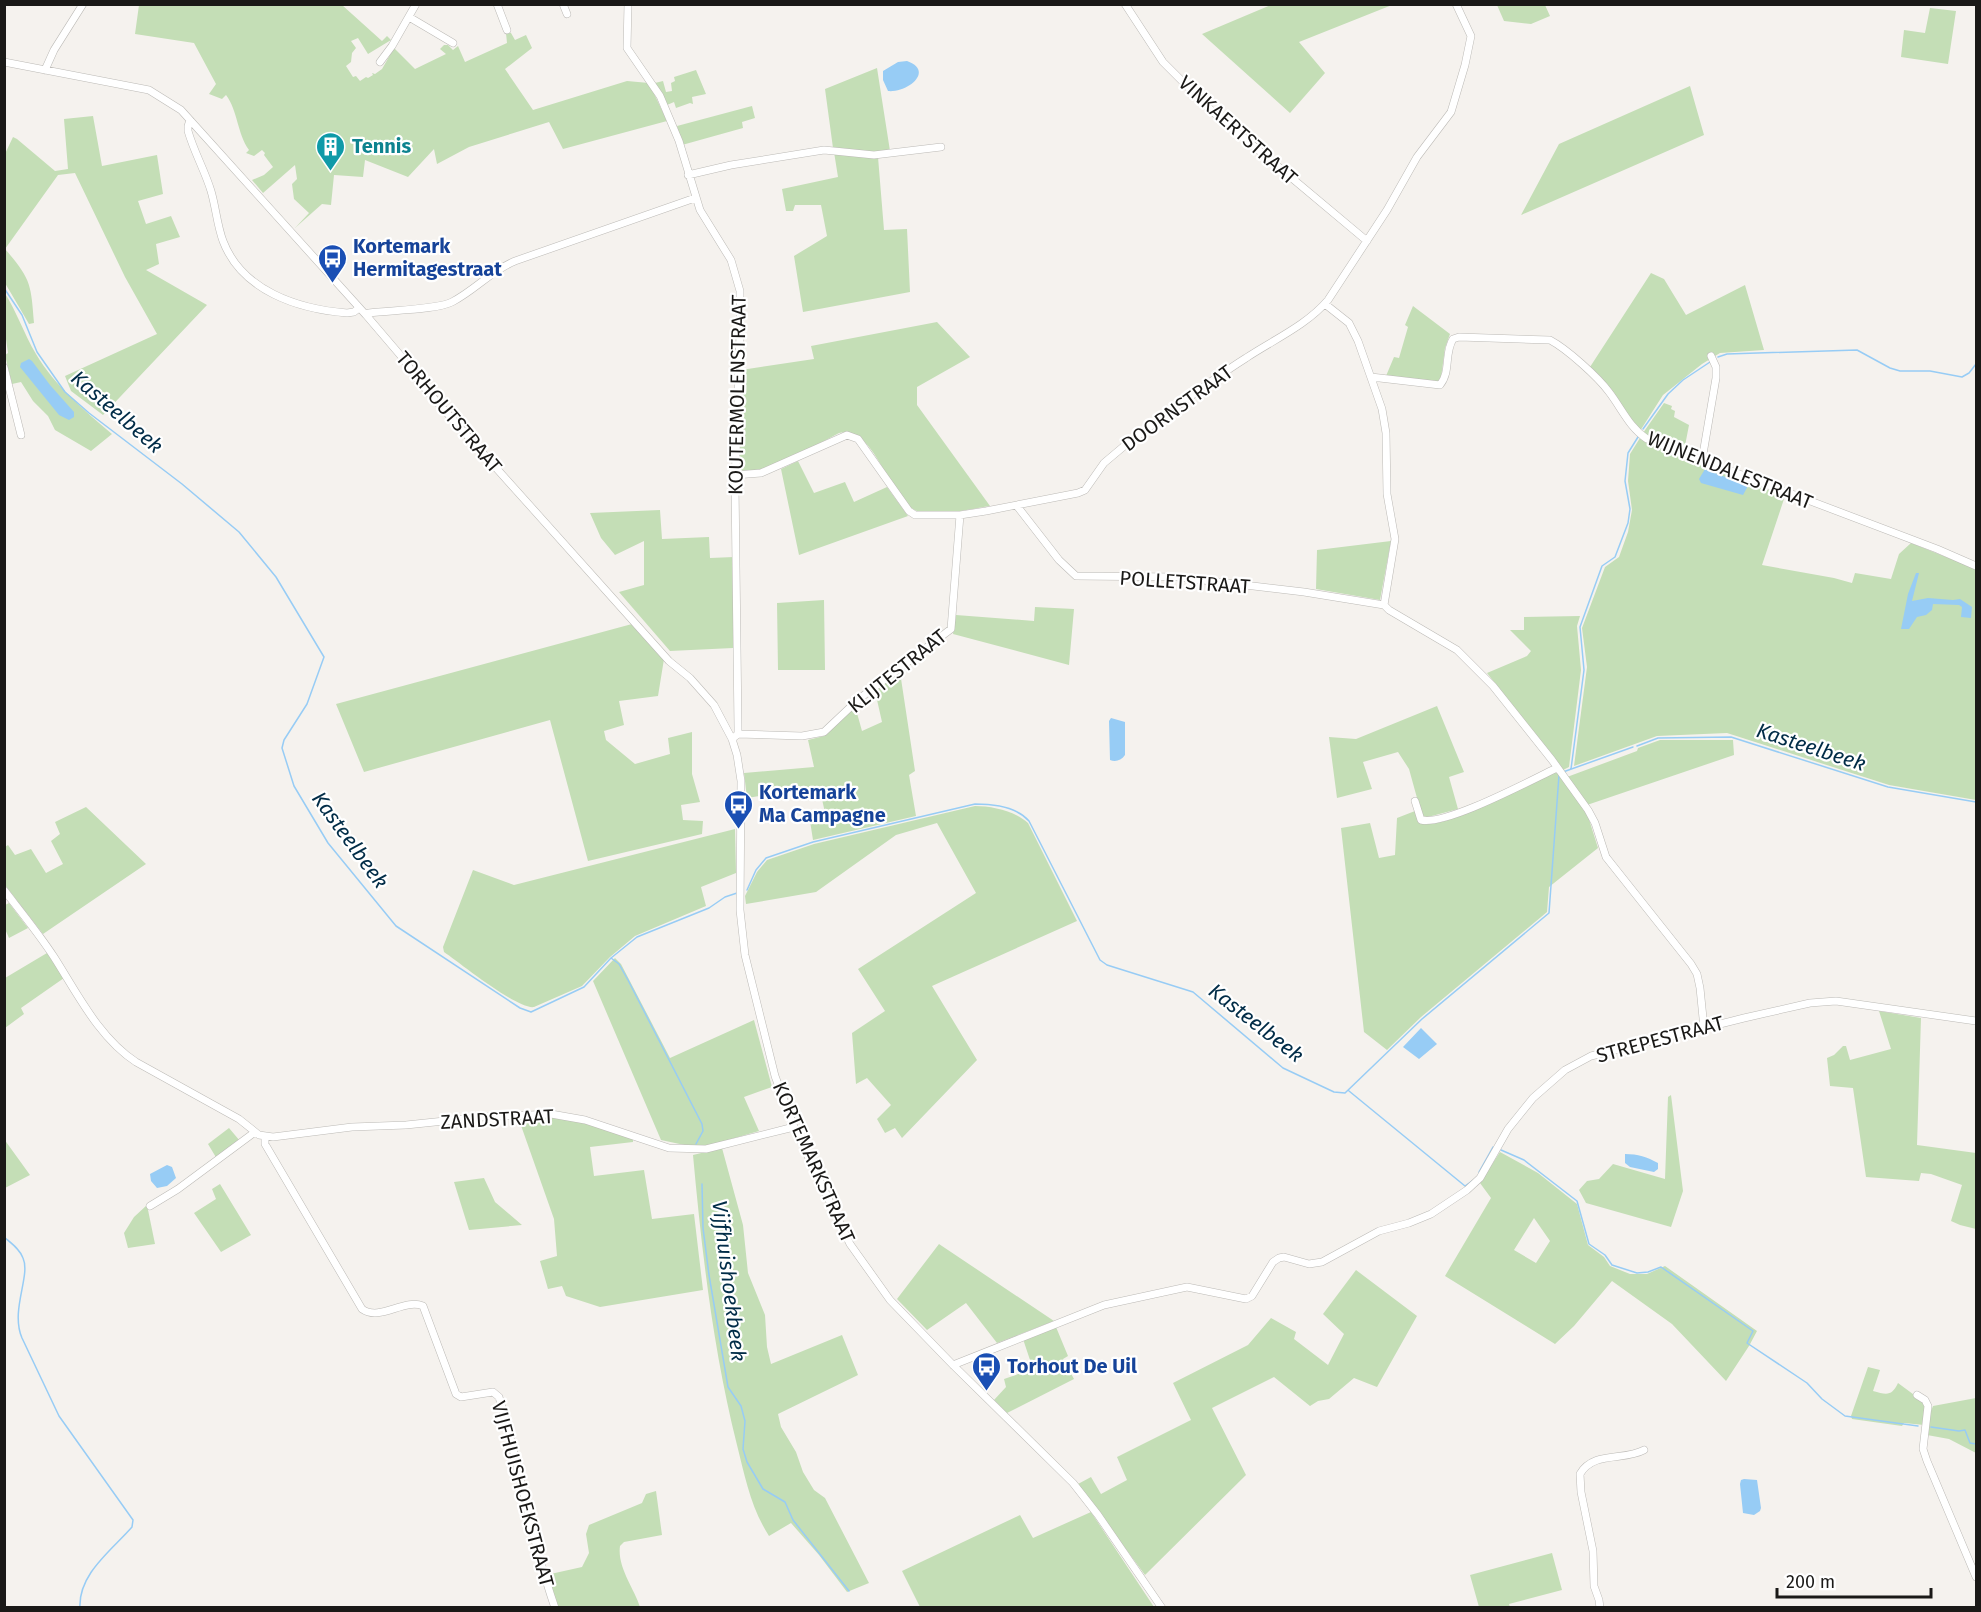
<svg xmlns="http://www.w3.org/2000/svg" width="1981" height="1612" viewBox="0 0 1981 1612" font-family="'Fira Sans',sans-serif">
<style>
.green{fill:#c4deb6;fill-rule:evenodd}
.water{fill:#97ccf5}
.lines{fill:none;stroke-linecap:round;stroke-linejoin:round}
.stream{stroke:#97ccf5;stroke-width:1.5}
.minor-casing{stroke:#bcbab6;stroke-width:8}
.minor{stroke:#fff;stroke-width:7}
.labels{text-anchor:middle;stroke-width:4.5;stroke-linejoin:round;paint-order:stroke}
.street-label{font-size:20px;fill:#1a1917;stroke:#fff}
.culture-label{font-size:20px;font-weight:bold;fill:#0d838f;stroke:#fff;text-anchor:start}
.transit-label{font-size:20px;font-weight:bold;fill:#164399;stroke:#fff;text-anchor:start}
.water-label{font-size:21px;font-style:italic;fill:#012c47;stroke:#fff}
</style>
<rect width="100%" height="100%" fill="#f5f2ee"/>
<path class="green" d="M 1273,4 L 1392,4 L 1392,5 L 1299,42 L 1325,73 L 1290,113 L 1202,34 Z
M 139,5 L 342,5 L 382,41 L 387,36 L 391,40 L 368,54 L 358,38 L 351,41 L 356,48 L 352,53 L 351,62 L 346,66 L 353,77 L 356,76 L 360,81 L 366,77 L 368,78 L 373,75 L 372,73 L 375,74 L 382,69 L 394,48 L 415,69 L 446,54 L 440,49 L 444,45 L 448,45 L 453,50 L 458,46 L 465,62 L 507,43 L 506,33 L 511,33 L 515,40 L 526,35 L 532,48 L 505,69 L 533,110 L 627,81 L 649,83 L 667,121 L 563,149 L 549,122 L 469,147 L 437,164 L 434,149 L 408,177 L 365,160 L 363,177 L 334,175 L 331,205 L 322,204 L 295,228 L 309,213 L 294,199 L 292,184 L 297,179 L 295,165 L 263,193 L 252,180 L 264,175 L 273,167 L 264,155 L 265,153 L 262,150 L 254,156 L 246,153 L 249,150 C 237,133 238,111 226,95 L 222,99 L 209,94 L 216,84 L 194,43 L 135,34 Z
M 1497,5 L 1545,5 L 1550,16 L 1531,24 L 1504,21 Z
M 1930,8 L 1956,11 L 1948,64 L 1901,57 L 1904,30 L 1925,33 Z
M 877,68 L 890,151 L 868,153 L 833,148 L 825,89 Z
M 696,70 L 706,94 L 692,97 L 693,104 L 690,103 L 676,108 L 674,102 L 667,105 L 655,83 L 663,81 L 666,92 L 672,91 L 671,83 L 675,81 L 674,77 Z
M 1690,86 L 1704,135 L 1521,215 L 1559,144 Z
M 752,106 L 755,118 L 742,122 L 743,128 L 682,145 L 677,126 Z
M 93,116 L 102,166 L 157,155 L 163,194 L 138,201 L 146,224 L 171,216 L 180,237 L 156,244 L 159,264 L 146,270 L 207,305 L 103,415 L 71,391 L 65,376 L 157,334 L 125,277 L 75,173 L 58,175 L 5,249 C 31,279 31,284 34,323 L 29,324 L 5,283 L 4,156 L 13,137 L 17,139 L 55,171 L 68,169 L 64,119 Z
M 834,152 L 878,157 L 884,230 L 907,229 L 910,292 L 803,312 L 794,256 L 827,236 L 821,205 L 795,205 L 793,211 L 786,211 L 782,189 L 838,177 Z
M 1651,273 L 1664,279 L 1686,315 L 1745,285 L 1764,350 L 1720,353 L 1702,364 L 1663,395 L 1640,431 L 1590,367 Z
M 4,292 C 17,312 24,334 36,354 C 55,386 84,410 112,434 L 91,451 L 55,430 L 48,416 L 33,401 L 21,382 L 12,384 L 5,355 L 8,353 L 5,332 Z
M 1413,306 L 1450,334 L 1445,348 L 1441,378 L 1437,382 L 1386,376 L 1394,357 L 1399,358 L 1408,327 L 1405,325 Z
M 937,322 L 970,357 L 917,387 L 917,405 L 990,506 C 972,509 933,517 917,511 C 887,499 877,426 839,433 C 808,449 776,471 740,472 L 738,469 L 741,370 L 814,359 L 811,346 Z
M 1664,403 L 1672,406 L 1671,409 L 1675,411 L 1674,417 L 1689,425 L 1684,451 L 1643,433 Z
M 1640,438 L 1699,464 L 1785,496 L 1762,565 L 1834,578 L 1852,583 L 1855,573 L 1891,579 L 1899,554 L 1911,543 L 1976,569 L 1976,800 L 1889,785 L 1727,733 L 1657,736 L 1574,766 L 1587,667 L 1582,628 L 1605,567 L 1619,557 L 1628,532 L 1632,510 L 1628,481 L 1630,454 Z
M 798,461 L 814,493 L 845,482 L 854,502 L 887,487 L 908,516 L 799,555 L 781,469 Z
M 660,510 L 662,539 L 709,537 L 710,558 L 734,557 L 733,648 L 670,651 L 619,592 L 644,585 L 644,541 L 615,555 L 601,538 L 590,513 Z
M 1391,541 L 1380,600 L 1316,589 L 1317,550 Z
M 824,600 L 825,670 L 778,670 L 777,603 Z
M 1035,607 L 1074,609 L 1069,665 L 953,634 L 956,615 L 1034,621 Z
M 1580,616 L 1577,626 L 1581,670 L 1569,767 L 1563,770 L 1487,673 L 1527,656 L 1531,651 L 1510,630 L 1524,630 L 1524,617 Z
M 632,624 L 664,659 L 658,696 L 619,701 L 624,725 L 604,731 L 606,740 L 635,764 L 670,754 L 668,738 L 692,732 L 692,774 L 700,802 L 681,805 L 683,820 L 703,821 L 702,834 L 588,861 L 550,720 L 364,772 L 336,704 Z
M 900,672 L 915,771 L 909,775 L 916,816 L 813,840 L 810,821 L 826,817 L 819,786 L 747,798 L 744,773 L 814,767 L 808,740 L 824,736 L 855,706 L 862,731 L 882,722 L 875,691 Z
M 1437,706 L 1464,772 L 1449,777 L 1458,809 L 1428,817 L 1422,816 L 1409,769 L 1398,752 L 1363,762 L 1372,789 L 1337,798 L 1329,737 L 1356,739 Z
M 1660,740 L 1733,740 L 1734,755 L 1587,805 L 1567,777 L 1637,751 L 1638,748 Z
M 1556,771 L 1587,813 L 1598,848 L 1549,887 L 1547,912 L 1421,1017 L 1387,1050 L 1364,1032 L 1341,828 L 1370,823 L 1379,858 L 1395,855 L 1397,818 L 1415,811 L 1421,824 C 1452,827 1525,786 1556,771 Z
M 975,806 C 992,806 1015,811 1028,823 L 1077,921 L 932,986 L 977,1060 L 902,1138 L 895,1128 L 885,1133 L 877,1119 L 891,1105 L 867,1078 L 856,1084 L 852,1033 L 885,1011 L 858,969 L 976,893 L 937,823 L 896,835 L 816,892 L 746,904 L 745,896 L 757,872 L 767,860 L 814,844 Z
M 86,807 L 146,864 L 43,934 L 5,885 L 5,847 L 8,845 L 15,855 L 31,849 L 46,873 L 63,864 L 51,841 L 60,834 L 55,822 Z
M 735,829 L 736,873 L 701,887 L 706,906 L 635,936 L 610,957 L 582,986 L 534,1007 C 518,1010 460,963 444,952 L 443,947 L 473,870 L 514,885 Z
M 9,903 L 28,928 L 9,938 L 5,929 L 5,905 Z
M 47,953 L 64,978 L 21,1008 L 24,1014 L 5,1028 L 5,978 Z
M 615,958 L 621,964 L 670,1058 L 754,1020 L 772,1087 L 744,1097 L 759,1131 L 707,1146 L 689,1146 L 661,1140 L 593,981 Z
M 1879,1011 L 1921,1018 L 1917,1145 L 1976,1153 L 1976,1229 L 1960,1225 L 1951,1221 L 1962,1185 L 1931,1174 L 1921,1173 L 1919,1181 L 1866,1177 L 1853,1088 L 1830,1086 L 1827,1058 L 1834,1055 L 1843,1046 L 1846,1046 L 1850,1060 L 1891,1049 Z
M 1671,1095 L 1683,1191 L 1671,1227 L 1586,1203 L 1579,1190 L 1587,1181 L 1599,1179 L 1613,1164 L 1665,1179 L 1668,1097 Z
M 545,1116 L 575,1119 L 633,1137 L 633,1142 L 590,1147 L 594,1176 L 644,1170 L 652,1219 L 694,1214 L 703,1290 L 600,1307 L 566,1296 L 562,1286 L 548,1289 L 540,1261 L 557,1256 L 554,1219 L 518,1117 Z
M 229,1128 L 240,1141 L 217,1159 L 208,1144 Z
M 4,1139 L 30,1175 L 5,1188 L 4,1188 Z
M 722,1148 L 743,1225 L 748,1273 L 765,1315 L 767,1347 L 771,1364 L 842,1335 L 858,1375 L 778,1414 L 781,1427 L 796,1452 L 803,1472 L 814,1490 L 825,1498 L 869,1583 L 847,1592 L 819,1555 L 791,1523 L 769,1536 C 751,1508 745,1477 737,1445 C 713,1349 702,1253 693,1155 Z
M 1500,1152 L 1538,1173 L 1577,1204 L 1588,1245 L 1604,1257 L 1610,1266 L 1630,1274 L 1647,1274 L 1665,1266 L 1757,1331 L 1749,1346 L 1726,1381 L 1672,1324 L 1612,1281 L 1574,1326 L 1555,1344 L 1445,1276 L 1491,1198 L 1480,1183 ZM 1534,1218 L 1550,1241 L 1536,1263 L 1514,1250 Z
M 484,1178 L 495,1202 L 522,1225 L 469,1230 L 454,1182 Z
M 220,1184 L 251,1235 L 221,1252 L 194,1213 L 216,1199 L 212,1189 Z
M 147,1205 L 155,1244 L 128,1248 L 124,1233 L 134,1217 Z
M 939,1244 L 1054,1321 L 997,1343 L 966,1303 L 927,1330 L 897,1299 Z
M 1356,1270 L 1417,1316 L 1377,1387 L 1354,1378 L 1329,1399 L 1318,1401 L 1310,1406 L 1274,1377 L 1212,1408 L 1246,1475 L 1145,1575 L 1078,1484 L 1091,1477 L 1101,1494 L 1127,1480 L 1117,1457 L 1191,1420 L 1173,1383 L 1248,1345 L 1271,1318 L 1296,1332 L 1294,1339 L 1328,1365 L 1344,1334 L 1323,1314 Z
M 1056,1327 L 1068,1356 L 1063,1359 L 1074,1379 L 1007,1413 L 994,1400 L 1006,1387 L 1004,1379 L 1033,1369 L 1023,1339 Z
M 1868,1367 L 1880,1370 L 1873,1391 C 1887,1395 1892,1396 1898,1383 L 1925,1403 L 1924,1425 L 1904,1423 L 1902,1426 L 1852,1419 L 1851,1416 Z
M 1976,1398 L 1976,1453 L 1949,1439 L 1927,1435 L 1929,1416 L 1933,1406 Z
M 656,1491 L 662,1535 L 624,1542 L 620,1546 C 617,1567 634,1588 640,1607 L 556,1607 L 546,1575 L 582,1567 L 589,1553 L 586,1534 L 589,1525 L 642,1503 L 646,1494 Z
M 1091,1512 L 1154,1607 L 920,1607 L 902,1571 L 1020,1515 L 1033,1538 Z
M 1552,1553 L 1562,1590 L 1509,1604 L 1510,1607 L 1479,1607 L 1470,1575 Z"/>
<path class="water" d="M 907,61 C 935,71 907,93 888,91 L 883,80 L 883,71 L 898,62 Z
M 29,359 L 32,361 L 50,385 L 74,412 L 74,417 L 69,420 L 59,415 L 20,367 L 21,363 Z
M 1705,469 L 1748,486 L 1743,495 L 1701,483 L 1699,479 Z
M 1916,573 L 1919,573 L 1912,601 L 1928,598 L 1953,600 L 1960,599 L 1972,607 L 1971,618 L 1961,617 L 1962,607 L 1959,605 L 1933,604 L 1932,610 L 1926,615 L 1917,617 L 1909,629 L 1901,629 L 1908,594 Z
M 1111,718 L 1125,722 L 1125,755 C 1121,761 1115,762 1110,760 L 1109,721 Z
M 1421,1028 L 1437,1044 L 1419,1059 L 1403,1047 Z
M 1625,1154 C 1638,1154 1647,1157 1658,1163 L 1658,1169 L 1654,1172 L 1630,1167 L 1625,1163 Z
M 167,1165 L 172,1167 L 176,1178 L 167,1186 L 157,1188 L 151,1181 L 150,1174 Z
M 1744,1479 L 1757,1480 L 1761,1508 L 1760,1511 L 1754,1515 L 1743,1513 L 1740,1484 L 1741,1480 Z"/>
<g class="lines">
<path class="stream" d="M 4,288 L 22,315 L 37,352 L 65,392 L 89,413 L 182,484 L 239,532 L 276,577 L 324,657 L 307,704 L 284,740 L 282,748 L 294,786 L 328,843 L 396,926 L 520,1008 L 531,1012 L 584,987 L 611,958 L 637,937 L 709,908 L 725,897 L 737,893
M 1718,357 L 1727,354 L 1857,350 L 1890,368 L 1900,371 L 1930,371 L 1962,377 L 1969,373 L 1976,364
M 1643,429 L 1668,394 L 1683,380 L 1710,362
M 1637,746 L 1658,738 L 1731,737 L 1888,787 L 1976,802
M 1571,769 L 1584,670 L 1580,627 L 1602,566 L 1615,557 L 1628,523 L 1630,509 L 1625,481 L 1628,453 L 1638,437
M 1563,772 L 1633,747
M 747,890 L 756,870 L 766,858 L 813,842 L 975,804 C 993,804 1017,807 1029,821 L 1100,960 L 1107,965 L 1193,992 L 1283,1068 L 1334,1092 L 1345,1093 L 1422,1019 L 1549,913 L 1559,775
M 611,958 L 619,964 L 628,980 L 702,1124 L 703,1131 L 696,1144
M 1349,1091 L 1465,1186 L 1472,1181
M 1501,1150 L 1524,1160 L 1577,1201 L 1589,1244 L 1605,1255 L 1612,1265 L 1637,1273 L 1648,1272 L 1661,1267 L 1753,1331 L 1747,1343 L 1807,1383 L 1822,1399 L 1845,1416 L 1918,1426
M 1479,1172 L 1493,1147
M 702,1184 L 703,1228 L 709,1275 L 728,1387 L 741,1406 L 745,1421 L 743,1449 L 747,1462 L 763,1489 L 785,1502 L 793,1520 L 849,1591
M 4,1237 C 11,1243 20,1249 23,1258 C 31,1276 10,1310 22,1338 L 59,1416 L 133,1520 L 132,1527 C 112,1550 78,1574 80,1608
M 1931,1427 L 1959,1431 L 1965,1430 L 1970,1443 L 1976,1444"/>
<defs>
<path id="minor" d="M 497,4 L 507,30
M 563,4 L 567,14
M 628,4 L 627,48 L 660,96 L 679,141 L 700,210 L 731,260 L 740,291 L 740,334 L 735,484 L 738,728 L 738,734 L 732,739
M 1125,4 L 1163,62 L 1213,112 L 1367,241
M 409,17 L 453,43
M 4,62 L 149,90 L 181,110 L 366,315 L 401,356 L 421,384 L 669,661 L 690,678 L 714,705 L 732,739 L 737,755 L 741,781 L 740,910 L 745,955 L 775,1076 L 794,1127 L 850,1244 L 890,1300 L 953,1365 L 1073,1483 L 1098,1515 L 1162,1608
M 380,62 L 392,46 L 416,4
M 45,70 L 54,50 L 83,4
M 190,120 L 188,126 L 188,131 C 194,152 205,171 211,191 C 216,208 217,225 223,241 C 242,291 298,309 347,313 L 354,312 L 359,308
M 688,175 L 731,165 L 824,150 L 874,155 L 941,147
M 1325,304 L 1349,323 L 1358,341 L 1382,409 L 1386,433 L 1387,494 L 1395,539 L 1384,605 L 1389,610 L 1457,650 L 1493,686 L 1552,760 L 1588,810 L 1595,823 L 1606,857 L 1691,964 L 1697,974 L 1700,988 L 1704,1028
M 366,315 L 369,313 C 389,310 436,310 452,302 C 475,290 491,271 515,261 L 695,198
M 4,367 L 21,435
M 1371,377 L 1440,385 C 1451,372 1444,353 1453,339 L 1459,337 L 1550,340 C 1567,349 1598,377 1609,392 C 1622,409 1629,427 1647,439 L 1937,549 L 1976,566
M 1702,460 L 1716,378 L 1716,367 L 1711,356
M 735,475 L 761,473 L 847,435 L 858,439 L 909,511 L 915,515 L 960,515 L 986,511 L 1078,493 L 1085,490 L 1104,463 L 1123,447 C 1163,417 1203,385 1246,358 C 1273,340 1307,325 1328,300 L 1387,210 L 1417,157 L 1451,112 L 1465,65 L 1471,36 L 1456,4
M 1017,506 L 1059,560 L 1076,576 L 1177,577 L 1304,592 L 1384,605
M 738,734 L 802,736 L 824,732 L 859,699 L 951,629 L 960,515
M 1415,801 L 1421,820 C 1446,826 1531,780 1557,768
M 4,890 C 21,912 39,934 54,957 C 77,993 99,1038 136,1062 L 239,1119 L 259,1135 L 273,1137 L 352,1127 L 406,1125 L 483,1117 L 551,1114 L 585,1120 L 669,1148 L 706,1149 L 794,1127
M 265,1137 L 265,1144 L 362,1309 C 380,1322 404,1298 423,1306 L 456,1394 L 461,1397 L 493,1392 L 499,1397 C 520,1467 531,1539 555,1608
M 150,1206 L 178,1189 L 255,1132
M 953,1365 L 1104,1305 L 1187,1287 L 1246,1299 L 1252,1296 L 1273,1262 L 1279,1258 L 1284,1257 L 1309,1264 L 1322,1262 L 1379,1231 L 1409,1223 L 1431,1214 L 1467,1190 L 1480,1178 L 1508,1129 L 1533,1098 L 1565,1070 L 1591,1056 L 1744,1018 L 1810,1003 L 1836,1001 L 1976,1021
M 1917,1395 L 1925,1400 L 1928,1406 L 1923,1449 L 1927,1461 L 1976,1577
M 1600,1608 L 1599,1600 L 1594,1586 L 1593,1551 L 1581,1492 L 1580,1474 C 1593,1451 1624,1461 1644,1450"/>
</defs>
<use href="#minor" class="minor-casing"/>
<use href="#minor" class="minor"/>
</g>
<defs>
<symbol id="building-pin" viewBox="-11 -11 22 30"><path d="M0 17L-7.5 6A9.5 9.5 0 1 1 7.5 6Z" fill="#0f9aa8" stroke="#fff"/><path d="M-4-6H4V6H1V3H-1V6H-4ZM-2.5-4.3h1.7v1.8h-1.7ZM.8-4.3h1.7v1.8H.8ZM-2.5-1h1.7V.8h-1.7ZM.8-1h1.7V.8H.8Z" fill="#fff"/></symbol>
<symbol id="bus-pin" viewBox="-11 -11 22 30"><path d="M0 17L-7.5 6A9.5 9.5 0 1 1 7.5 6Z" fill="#1a4fb4" stroke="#fff"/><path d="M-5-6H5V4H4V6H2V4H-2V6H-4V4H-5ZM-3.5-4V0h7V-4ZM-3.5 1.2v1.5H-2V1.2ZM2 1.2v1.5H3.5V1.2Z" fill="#fff"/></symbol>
</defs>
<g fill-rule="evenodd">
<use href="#building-pin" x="314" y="130" width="33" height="45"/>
<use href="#bus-pin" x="316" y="242" width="33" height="45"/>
<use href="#bus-pin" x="722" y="788" width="33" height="45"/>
<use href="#bus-pin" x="970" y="1350" width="33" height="45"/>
</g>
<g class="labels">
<g class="street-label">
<text transform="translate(1238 130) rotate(42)" y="7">VINKAERTSTRAAT</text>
<text transform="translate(737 395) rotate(-89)" y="7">KOUTERMOLENSTRAAT</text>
<text transform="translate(1177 408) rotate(-36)" y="7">DOORNSTRAAT</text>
<text transform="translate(449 412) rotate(50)" y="7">TORHOUTSTRAAT</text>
<text transform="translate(1730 470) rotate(22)" y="7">WIJNENDALESTRAAT</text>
<text transform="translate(1185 582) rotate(4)" y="7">POLLETSTRAAT</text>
<text transform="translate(897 671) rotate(-39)" y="7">KLIJTESTRAAT</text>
<text transform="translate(1660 1039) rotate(-15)" y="7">STREPESTRAAT</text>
<text transform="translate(497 1119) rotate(-3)" y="7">ZANDSTRAAT</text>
<text transform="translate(814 1162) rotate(66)" y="7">KORTEMARKSTRAAT</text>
<text transform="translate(523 1494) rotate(75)" y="7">VIJFHUISHOEKSTRAAT</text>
</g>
<g class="culture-label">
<text x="352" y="153">Tennis</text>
</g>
<g class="transit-label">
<text x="353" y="253">Kortemark<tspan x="353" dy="23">Hermitagestraat</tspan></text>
<text x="759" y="799">Kortemark<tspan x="759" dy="23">Ma Campagne</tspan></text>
<text x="1007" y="1373">Torhout De Uil</text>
</g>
<g class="water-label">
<text transform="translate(117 412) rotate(41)" y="7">Kasteelbeek</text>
<text transform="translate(1811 747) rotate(18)" y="7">Kasteelbeek</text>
<text transform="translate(350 840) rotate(54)" y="7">Kasteelbeek</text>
<text transform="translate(1256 1023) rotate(38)" y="7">Kasteelbeek</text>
<text transform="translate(729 1281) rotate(83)" y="7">Vijfhuishoekbeek</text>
</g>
</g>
<rect width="1981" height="1612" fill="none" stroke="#1a1917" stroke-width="12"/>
<path d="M1777 1588v9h154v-9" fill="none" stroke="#1a1917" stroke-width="3"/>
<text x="1786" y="1588" font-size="18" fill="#1a1917" stroke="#ffffff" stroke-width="4.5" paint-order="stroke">200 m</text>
</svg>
